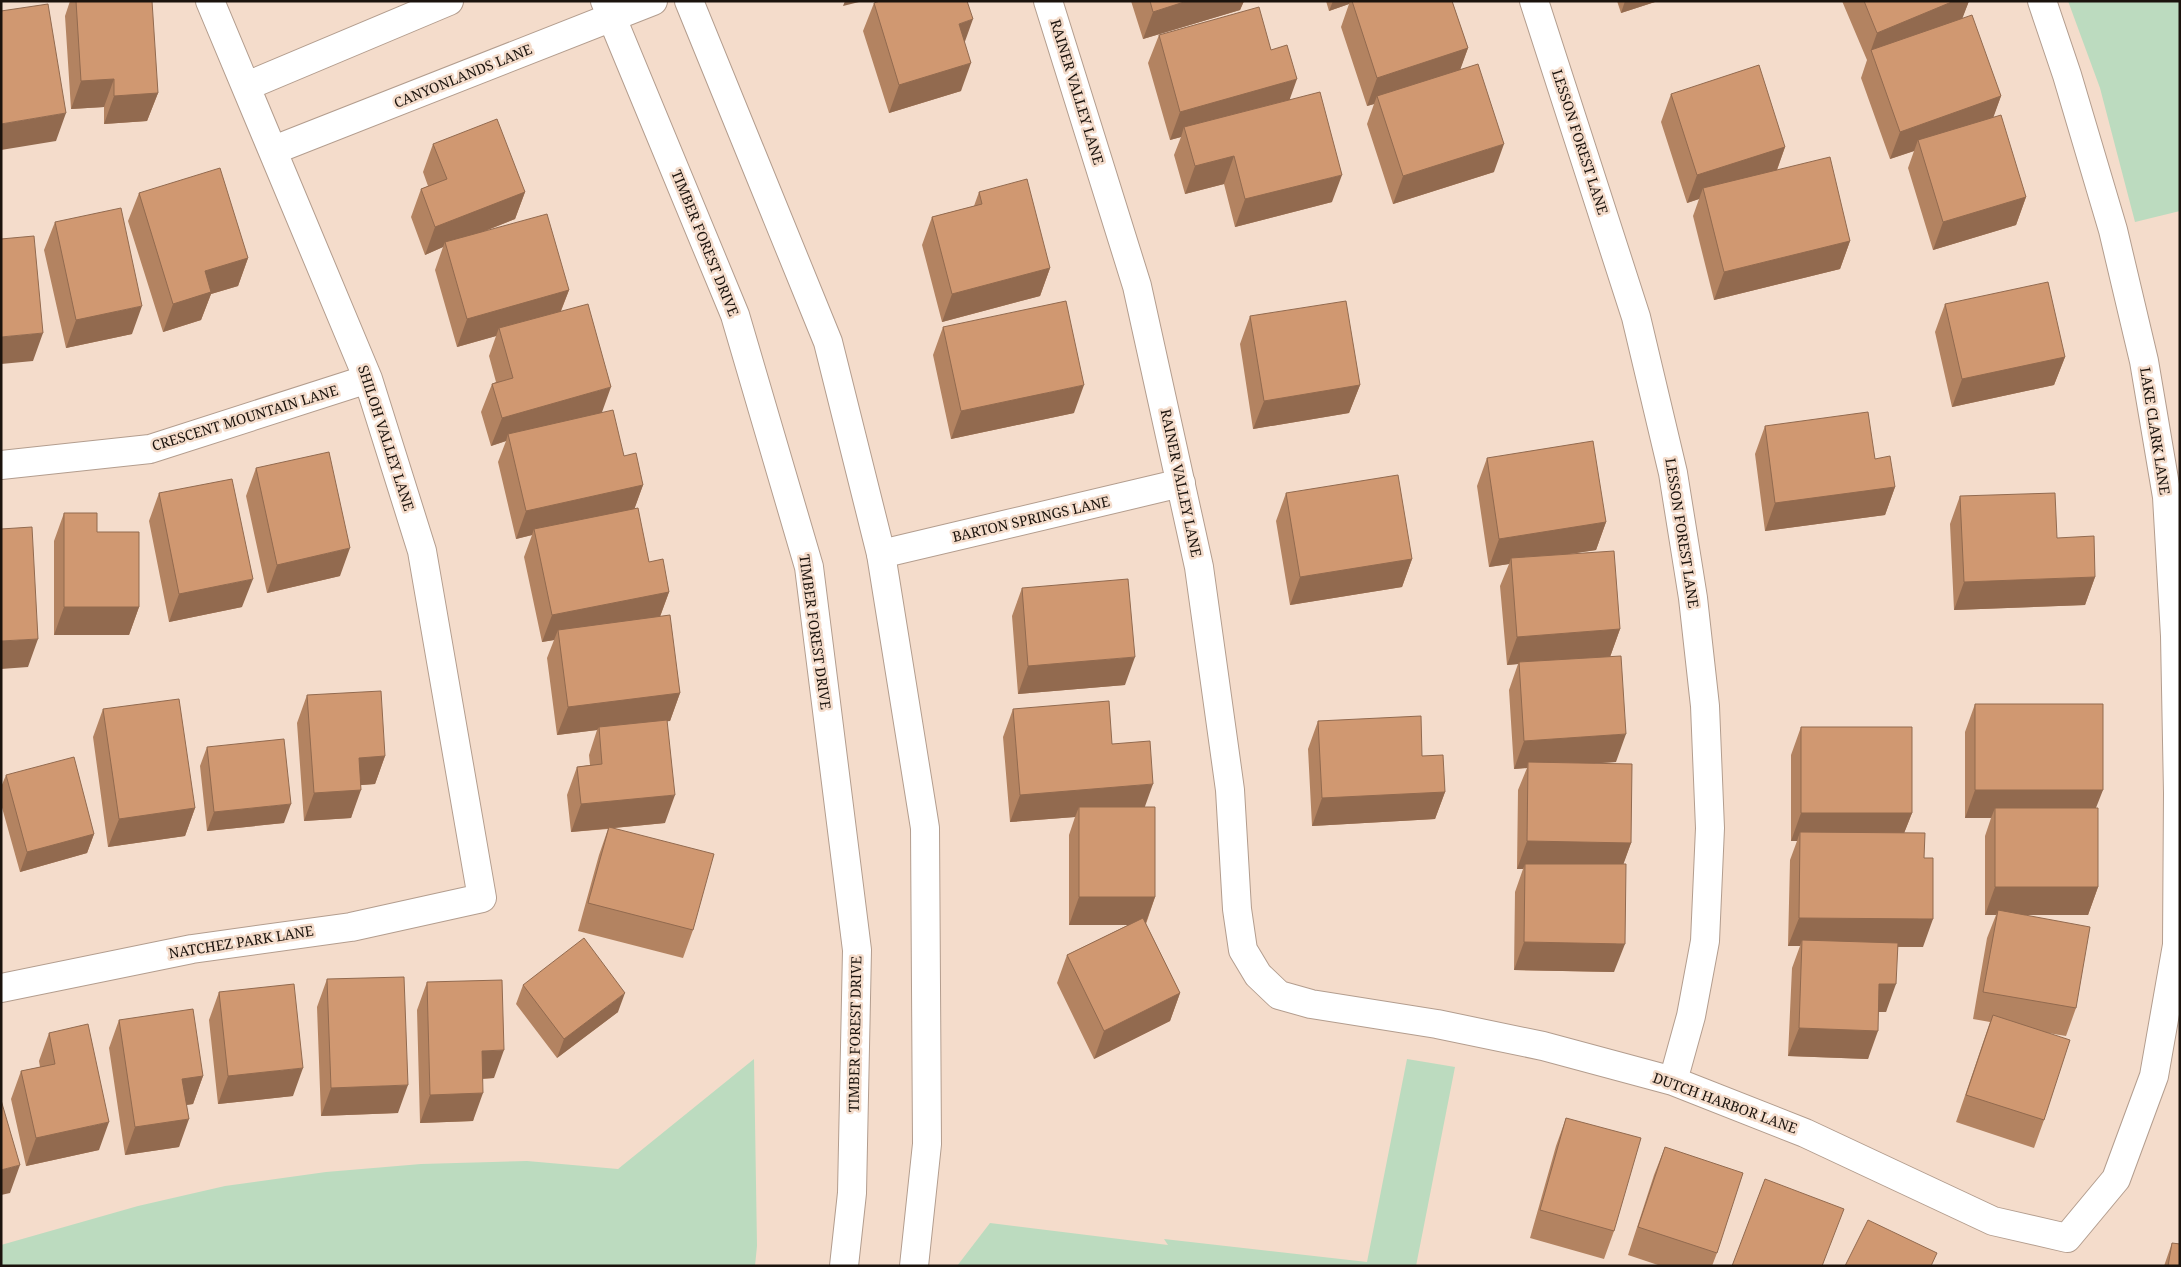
<svg xmlns="http://www.w3.org/2000/svg" width="2181" height="1267" viewBox="0 0 2181 1267" font-family="'Noto Serif',serif">
<style>
.green{fill:#bcdbbf}
.lines{fill:none;stroke-linecap:round;stroke-linejoin:round}
.minor-casing{stroke:#b39d8e;stroke-width:30}
.secondary-casing{stroke:#b39d8e;stroke-width:30}
.minor{stroke:#fff;stroke-width:28}
.secondary{stroke:#fff;stroke-width:28}
.wall{fill:#b38361}
.shaded-wall{fill:#926a4f}
.building{fill:#d09871;stroke:#926a4f}
.labels{text-anchor:middle;stroke-width:5;stroke-linejoin:round;paint-order:stroke}
.street-label{font-size:14px;fill:#1b130d;stroke:#f4dccb}
</style>
<rect width="100%" height="100%" fill="#f4dccb"/>
<path class="green" d="M 2068,1 L 2180,1 L 2180,211 L 2135,222 L 2100,88 Z
M 754,1059 L 757,1246 L 755,1266 L 1,1266 L 1,1245 L 138,1206 L 225,1186 L 326,1172 L 421,1164 L 527,1161 L 618,1169 Z
M 1407,1059 L 1455,1067 L 1416,1266 L 957,1266 L 990,1223 L 1168,1245 L 1164,1239 L 1367,1262 Z"/>
<g class="lines">
<defs>
<path id="minor" d="M 1048,1 L 1137,286 L 1199,567 L 1230,790 L 1237,909 L 1243,950 L 1258,975 L 1279,995 L 1311,1004 L 1437,1024 L 1543,1046 L 1673,1081 L 1805,1133 L 1993,1221 L 2067,1238 L 2116,1179 L 2154,1076 L 2177,945 L 2178,793 L 2175,636 L 2167,497 L 2144,361 L 2113,230 L 2067,75 L 2042,1
M 1534,1 L 1636,317 L 1673,473 L 1693,598 L 1705,706 L 1710,828 L 1705,941 L 1691,1016 L 1673,1081
M 247,86 L 449,1
M 274,150 L 653,1
M 1,465 L 150,449 L 368,379
M 881,554 L 1181,483
M 1,988 L 192,949 L 351,927 L 482,898 L 422,551 L 368,379 L 210,1"/>
<path id="secondary" d="M 605,1 L 735,315 L 809,567 L 857,950 L 852,1193 L 844,1266
M 689,1 L 828,342 L 881,554 L 925,828 L 927,1144 L 914,1266"/>
</defs>
<use href="#minor" class="minor-casing"/>
<use href="#secondary" class="secondary-casing"/>
<use href="#minor" class="minor"/>
<use href="#secondary" class="secondary"/>
</g>
<path class="wall" d="M 70,1 L 76,1 L 158,93 L 147,121 L 104,124 L 104,107 L 71,109 L 65,16 Z
M 1131,1 L 1244,1 L 1240,10 L 1143,39 Z
M 1326,1 L 1452,1 L 1468,48 L 1460,69 L 1494,172 L 1393,204 L 1367,124 L 1374,104 L 1367,106 L 1341,27 L 1349,4 L 1329,11 Z
M 1617,1 L 1658,1 L 1621,13 Z
M 1842,1 L 1969,1 L 1962,18 L 2001,96 L 1993,117 L 2026,197 L 2016,225 L 1933,250 L 1908,168 L 1914,151 L 1890,159 L 1861,78 L 1867,60 Z
M 874,3 L 964,43 L 961,91 L 889,113 L 863,31 Z
M 1159,35 L 1271,50 L 1290,99 L 1332,202 L 1235,227 L 1224,184 L 1185,194 L 1174,155 L 1181,137 L 1170,140 L 1148,63 Z
M 1671,94 L 1785,147 L 1777,170 L 1850,241 L 1840,269 L 1714,300 L 1693,216 L 1699,199 L 1687,203 L 1661,122 Z
M 433,144 L 525,192 L 515,219 L 483,232 L 569,290 L 561,311 L 602,413 L 624,456 L 643,485 L 634,509 L 649,562 L 669,592 L 660,617 L 680,693 L 670,721 L 667,721 L 665,823 L 614,828 L 693,930 L 683,958 L 578,931 L 599,855 L 608,829 L 571,832 L 567,795 L 577,767 L 590,765 L 589,755 L 597,730 L 557,735 L 547,658 L 554,640 L 542,642 L 524,557 L 532,535 L 516,539 L 498,462 L 506,441 L 491,446 L 481,412 L 492,384 L 496,382 L 489,356 L 496,336 L 457,347 L 435,270 L 443,247 L 425,255 L 411,217 L 421,189 L 428,186 L 423,172 Z
M 979,192 L 1050,268 L 1040,296 L 942,322 L 922,245 L 932,217 L 974,206 Z
M 139,193 L 248,258 L 238,286 L 211,294 L 201,320 L 163,332 L 128,221 Z
M 55,222 L 132,334 L 66,348 L 44,250 Z
M 1945,304 L 2065,357 L 2054,385 L 1952,407 L 1935,332 Z
M 1250,316 L 1360,385 L 1349,413 L 1253,429 L 1240,344 Z
M 943,327 L 1074,413 L 951,439 L 933,355 Z
M 1765,426 L 1875,459 L 1895,487 L 1885,515 L 1765,531 L 1755,454 Z
M 1487,458 L 1606,522 L 1596,550 L 1568,554 L 1620,629 L 1610,657 L 1616,762 L 1595,763 L 1631,843 L 1623,864 L 1614,972 L 1514,970 L 1515,892 L 1523,869 L 1517,869 L 1518,790 L 1527,768 L 1514,769 L 1509,690 L 1518,664 L 1507,665 L 1500,586 L 1509,564 L 1489,567 L 1477,486 Z
M 256,468 L 340,576 L 267,593 L 246,496 Z
M 159,493 L 242,607 L 169,622 L 149,521 Z
M 1286,493 L 1412,559 L 1402,587 L 1290,605 L 1276,521 Z
M 1960,496 L 2057,538 L 2095,577 L 2085,605 L 1954,610 L 1950,524 Z
M 64,513 L 97,532 L 139,607 L 129,635 L 54,635 L 54,541 Z
M 1022,588 L 1125,685 L 1018,694 L 1012,616 Z
M 307,695 L 385,756 L 375,784 L 361,785 L 351,818 L 304,821 L 297,723 Z
M 1975,704 L 2096,808 L 2098,887 L 2088,915 L 2025,915 L 2076,1008 L 2066,1036 L 2048,1033 L 2044,1120 L 2034,1148 L 1956,1122 L 1990,1022 L 1973,1019 L 1987,938 L 1996,915 L 1985,915 L 1985,836 L 1991,818 L 1965,818 L 1965,732 Z
M 103,709 L 195,808 L 185,836 L 108,847 L 93,737 Z
M 1013,709 L 1112,744 L 1145,807 L 1155,897 L 1146,924 L 1180,993 L 1170,1021 L 1094,1059 L 1057,983 L 1067,955 L 1128,925 L 1069,925 L 1069,835 L 1075,817 L 1010,822 L 1003,737 Z
M 1318,721 L 1445,792 L 1435,819 L 1312,826 L 1308,749 Z
M 1801,727 L 1912,813 L 1904,833 L 1923,947 L 1898,947 L 1886,1012 L 1878,1012 L 1868,1059 L 1788,1056 L 1792,968 L 1800,946 L 1788,946 L 1790,860 L 1797,841 L 1791,841 L 1791,755 Z
M 207,747 L 284,823 L 207,831 L 200,766 Z
M 6,775 L 94,834 L 87,853 L 20,872 L 1,804 L 1,787 Z
M 327,979 L 398,1113 L 321,1116 L 317,1007 Z
M 427,982 L 494,1078 L 483,1079 L 473,1121 L 420,1123 L 417,1010 Z
M 523,985 L 618,1012 L 557,1058 L 516,1004 Z
M 219,992 L 293,1096 L 218,1104 L 209,1020 Z
M 119,1020 L 203,1076 L 193,1104 L 186,1105 L 179,1147 L 125,1155 L 109,1048 Z
M 49,1033 L 99,1150 L 26,1166 L 11,1099 L 21,1071 L 40,1067 L 39,1061 Z
M 1566,1118 L 1614,1231 L 1604,1259 L 1530,1238 L 1556,1146 Z
M 1665,1147 L 1717,1253 L 1712,1266 L 1661,1266 L 1628,1255 L 1654,1175 Z
M 2172,1243 L 2180,1266 L 2164,1266 Z"/>
<path class="shaded-wall" d="M 845,1 L 863,1 L 843,6 Z
M 1187,1 L 1244,1 L 1240,10 L 1143,39 L 1153,12 Z
M 1333,1 L 1350,1 L 1349,4 L 1329,11 Z
M 1625,1 L 1658,1 L 1621,13 Z
M 1954,1 L 1969,1 L 1961,22 L 1871,50 L 1877,33 Z
M 973,19 L 963,47 L 959,24 Z
M 1468,48 L 1458,76 L 1377,96 L 1374,104 L 1367,106 L 1377,78 Z
M 971,63 L 961,91 L 889,113 L 899,85 Z
M 114,79 L 104,107 L 71,109 L 81,81 Z
M 1297,79 L 1287,107 L 1184,127 L 1181,137 L 1170,140 L 1180,112 Z
M 158,93 L 147,121 L 104,124 L 114,96 Z
M 2001,96 L 1991,124 L 1918,140 L 1914,151 L 1890,159 L 1900,132 Z
M 66,113 L 56,141 L 1,150 L 1,124 Z
M 1504,144 L 1494,172 L 1393,204 L 1403,176 Z
M 1785,147 L 1775,175 L 1703,188 L 1699,199 L 1687,203 L 1697,175 Z
M 1234,156 L 1224,184 L 1185,194 L 1195,166 Z
M 1342,175 L 1332,202 L 1235,227 L 1245,199 Z
M 525,192 L 515,219 L 446,246 L 445,242 L 443,247 L 425,255 L 435,227 Z
M 2026,197 L 2016,225 L 1933,250 L 1943,222 Z
M 1850,241 L 1840,269 L 1714,300 L 1724,272 Z
M 248,258 L 238,286 L 211,294 L 201,320 L 163,332 L 173,304 L 205,271 Z
M 1050,268 L 1040,296 L 942,322 L 952,294 Z
M 569,290 L 558,318 L 499,328 L 496,336 L 457,347 L 467,319 Z
M 142,306 L 132,334 L 66,348 L 76,320 Z
M 43,333 L 33,361 L 1,364 L 1,337 Z
M 2065,357 L 2054,385 L 1952,407 L 1962,379 Z
M 1084,385 L 1074,413 L 951,439 L 961,411 Z
M 1360,385 L 1349,413 L 1253,429 L 1264,401 Z
M 611,387 L 601,415 L 508,434 L 506,441 L 491,446 L 502,418 Z
M 643,485 L 633,513 L 534,529 L 532,535 L 516,539 L 526,511 Z
M 1895,487 L 1885,515 L 1765,531 L 1775,503 Z
M 1606,522 L 1596,550 L 1511,563 L 1511,558 L 1509,564 L 1489,567 L 1499,539 Z
M 350,548 L 340,576 L 267,593 L 277,565 Z
M 1412,559 L 1402,587 L 1290,605 L 1300,577 Z
M 2095,577 L 2085,605 L 1954,610 L 1964,582 Z
M 253,579 L 242,607 L 169,622 L 179,594 Z
M 669,592 L 659,619 L 558,630 L 554,640 L 542,642 L 552,615 Z
M 64,607 L 139,607 L 129,635 L 54,635 Z
M 1620,629 L 1610,657 L 1519,662 L 1518,664 L 1507,665 L 1517,637 Z
M 38,639 L 28,667 L 1,669 L 1,641 Z
M 1135,657 L 1125,685 L 1018,694 L 1028,666 Z
M 680,693 L 670,721 L 599,730 L 599,727 L 597,730 L 557,735 L 568,707 Z
M 1626,734 L 1616,762 L 1528,768 L 1528,762 L 1527,768 L 1514,769 L 1524,741 Z
M 385,756 L 375,784 L 349,786 L 359,758 Z
M 1153,784 L 1143,812 L 1079,807 L 1075,817 L 1010,822 L 1020,795 Z
M 361,790 L 351,818 L 304,821 L 314,793 Z
M 1975,790 L 2103,790 L 2092,818 L 1995,808 L 1991,818 L 1965,818 Z
M 1445,792 L 1435,819 L 1312,826 L 1322,798 Z
M 675,795 L 665,823 L 571,832 L 581,804 Z
M 291,804 L 284,823 L 207,831 L 214,812 Z
M 195,808 L 185,836 L 108,847 L 119,819 Z
M 1801,813 L 1912,813 L 1901,841 L 1800,832 L 1797,841 L 1791,841 Z
M 94,834 L 87,853 L 20,872 L 27,852 Z
M 1527,841 L 1631,843 L 1621,871 L 1525,864 L 1523,869 L 1517,869 Z
M 1995,887 L 2098,887 L 2088,915 L 1997,915 L 1998,910 L 1996,915 L 1985,915 Z
M 1079,897 L 1155,897 L 1145,925 L 1069,925 Z
M 1799,918 L 1933,919 L 1923,947 L 1802,946 L 1802,940 L 1800,946 L 1788,946 Z
M 1524,942 L 1625,944 L 1614,972 L 1514,970 Z
M 1879,984 L 1896,984 L 1886,1012 L 1869,1012 Z
M 625,993 L 618,1012 L 557,1058 L 564,1039 Z
M 1180,993 L 1170,1021 L 1094,1059 L 1104,1031 Z
M 1799,1028 L 1878,1031 L 1868,1059 L 1788,1056 Z
M 504,1050 L 494,1078 L 472,1079 L 482,1051 Z
M 303,1068 L 293,1096 L 218,1104 L 228,1076 Z
M 203,1076 L 193,1104 L 172,1107 L 182,1079 Z
M 408,1085 L 398,1113 L 321,1116 L 331,1088 Z
M 483,1093 L 473,1121 L 420,1123 L 430,1095 Z
M 189,1119 L 179,1147 L 125,1155 L 135,1127 Z
M 109,1122 L 99,1150 L 26,1166 L 36,1138 Z
M 20,1165 L 10,1193 L 1,1195 L 1,1170 Z"/>
<path class="building" d="M 76,1 L 152,1 L 158,93 L 114,96 L 114,79 L 81,81 Z
M 880,1 L 967,1 L 973,19 L 959,24 L 971,63 L 899,85 L 874,3 Z
M 1150,1 L 1187,1 L 1153,12 Z
M 1352,1 L 1452,1 L 1468,48 L 1377,78 Z
M 1864,1 L 1954,1 L 1877,33 Z
M 48,4 L 66,113 L 1,124 L 1,11 Z
M 1259,7 L 1271,50 L 1287,45 L 1297,79 L 1180,112 L 1159,35 Z
M 1972,15 L 2001,96 L 1900,132 L 1871,50 Z
M 1478,64 L 1504,144 L 1403,176 L 1377,96 Z
M 1759,65 L 1785,147 L 1697,175 L 1671,94 Z
M 1320,92 L 1342,175 L 1245,199 L 1234,156 L 1195,166 L 1184,127 Z
M 2001,115 L 2026,197 L 1943,222 L 1918,140 Z
M 497,119 L 525,192 L 435,227 L 421,189 L 447,179 L 433,144 Z
M 1830,157 L 1850,241 L 1724,272 L 1703,188 Z
M 220,168 L 248,258 L 205,271 L 211,292 L 173,304 L 139,193 Z
M 1027,179 L 1050,268 L 952,294 L 932,217 L 982,204 L 979,192 Z
M 121,208 L 142,306 L 76,320 L 55,222 Z
M 547,214 L 569,290 L 467,319 L 445,242 Z
M 34,236 L 43,333 L 1,337 L 1,239 Z
M 2048,282 L 2065,357 L 1962,379 L 1945,304 Z
M 1066,301 L 1084,385 L 961,411 L 943,327 Z
M 1346,301 L 1360,385 L 1264,401 L 1250,316 Z
M 588,304 L 611,387 L 502,418 L 492,384 L 513,378 L 499,328 Z
M 613,410 L 624,456 L 636,453 L 643,485 L 526,511 L 508,434 Z
M 1868,412 L 1875,459 L 1890,456 L 1895,487 L 1775,503 L 1765,426 Z
M 1593,441 L 1606,522 L 1499,539 L 1487,458 Z
M 329,452 L 350,548 L 277,565 L 256,468 Z
M 1398,475 L 1412,559 L 1300,577 L 1286,493 Z
M 232,479 L 253,579 L 179,594 L 159,493 Z
M 2055,493 L 2057,538 L 2094,536 L 2095,577 L 1964,582 L 1960,496 Z
M 638,508 L 649,562 L 663,559 L 669,592 L 552,615 L 534,529 Z
M 64,513 L 97,513 L 97,532 L 139,532 L 139,607 L 64,607 Z
M 32,527 L 38,639 L 1,641 L 1,529 Z
M 1614,551 L 1620,629 L 1517,637 L 1511,558 Z
M 1128,579 L 1135,657 L 1028,666 L 1022,588 Z
M 670,615 L 680,693 L 568,707 L 558,630 Z
M 1621,656 L 1626,734 L 1524,741 L 1519,662 Z
M 381,691 L 385,756 L 359,758 L 361,790 L 314,793 L 307,695 Z
M 179,699 L 195,808 L 119,819 L 103,709 Z
M 1109,701 L 1112,744 L 1150,741 L 1153,784 L 1020,795 L 1013,709 Z
M 1975,704 L 2103,704 L 2103,790 L 1975,790 Z
M 1421,716 L 1422,756 L 1443,755 L 1445,792 L 1322,798 L 1318,721 Z
M 667,720 L 675,795 L 581,804 L 577,767 L 602,764 L 599,727 Z
M 1801,727 L 1912,727 L 1912,813 L 1801,813 Z
M 284,739 L 291,804 L 214,812 L 207,747 Z
M 74,757 L 94,834 L 27,852 L 6,775 Z
M 1528,762 L 1632,764 L 1631,843 L 1527,841 Z
M 1079,807 L 1155,807 L 1155,897 L 1079,897 Z
M 1995,808 L 2098,808 L 2098,887 L 1995,887 Z
M 609,827 L 714,854 L 693,930 L 588,903 Z
M 1800,832 L 1925,833 L 1924,858 L 1933,858 L 1933,919 L 1799,918 Z
M 1525,864 L 1626,864 L 1625,944 L 1524,942 Z
M 1998,910 L 2090,927 L 2076,1008 L 1983,992 Z
M 1143,918 L 1180,993 L 1104,1031 L 1067,955 Z
M 584,938 L 625,993 L 564,1039 L 523,985 Z
M 1802,940 L 1898,943 L 1896,984 L 1879,984 L 1878,1031 L 1799,1028 Z
M 404,977 L 408,1085 L 331,1088 L 327,979 Z
M 502,980 L 504,1050 L 482,1051 L 483,1093 L 430,1095 L 427,982 Z
M 294,984 L 303,1068 L 228,1076 L 219,992 Z
M 193,1009 L 203,1076 L 182,1079 L 189,1119 L 135,1127 L 119,1020 Z
M 1993,1015 L 2070,1040 L 2044,1120 L 1966,1095 Z
M 88,1024 L 109,1122 L 36,1138 L 21,1071 L 55,1064 L 49,1033 Z
M 1,1100 L 20,1165 L 1,1170 Z
M 1566,1118 L 1641,1138 L 1614,1231 L 1540,1210 Z
M 1665,1147 L 1743,1173 L 1717,1253 L 1638,1227 Z
M 1765,1179 L 1844,1209 L 1822,1266 L 1732,1266 Z
M 1868,1220 L 1937,1253 L 1931,1266 L 1845,1266 Z
M 2172,1243 L 2180,1244 L 2180,1266 L 2168,1266 Z"/>
<g class="labels">
<g class="street-label">
<text transform="translate(463 76) rotate(-22)" y="5">CANYONLANDS LANE</text>
<text transform="translate(1077 92) rotate(73)" y="5">RAINER VALLEY LANE</text>
<text transform="translate(1580 142) rotate(72)" y="5">LESSON FOREST LANE</text>
<text transform="translate(705 243) rotate(68)" y="5">TIMBER FOREST DRIVE</text>
<text transform="translate(245 418) rotate(-17)" y="5">CRESCENT MOUNTAIN LANE</text>
<text transform="translate(2155 431) rotate(81)" y="5">LAKE CLARK LANE</text>
<text transform="translate(386 438) rotate(72)" y="5">SHILOH VALLEY LANE</text>
<text transform="translate(1181 483) rotate(78)" y="5">RAINER VALLEY LANE</text>
<text transform="translate(1031 519) rotate(-13)" y="5">BARTON SPRINGS LANE</text>
<text transform="translate(1682 533) rotate(81)" y="5">LESSON FOREST LANE</text>
<text transform="translate(815 632) rotate(82)" y="5">TIMBER FOREST DRIVE</text>
<text transform="translate(241 942) rotate(-9)" y="5">NATCHEZ PARK LANE</text>
<text transform="translate(855 1034) rotate(-89)" y="5">TIMBER FOREST DRIVE</text>
<text transform="translate(1725 1103) rotate(20)" y="5">DUTCH HARBOR LANE</text>
</g>
</g>
<rect width="2181" height="1267" fill="none" stroke="#1b130d" stroke-width="5"/>
</svg>
